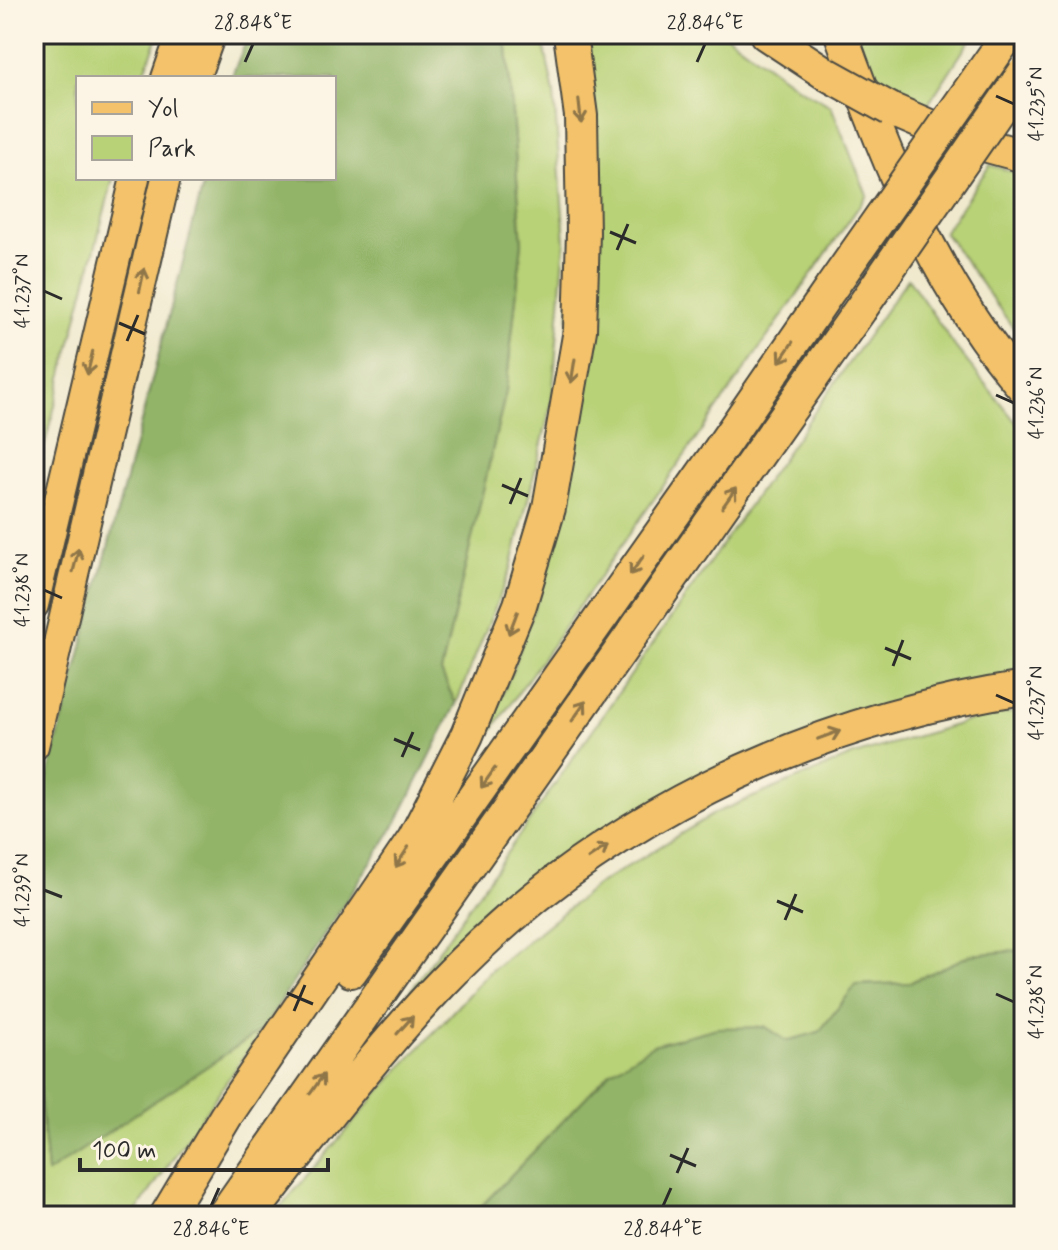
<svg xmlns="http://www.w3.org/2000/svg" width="1058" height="1250" viewBox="0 0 1058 1250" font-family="Mynerve,sans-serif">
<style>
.green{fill:#b8d277;stroke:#727e51;stroke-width:2}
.forest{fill:#92b468;stroke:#5e704a;stroke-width:2}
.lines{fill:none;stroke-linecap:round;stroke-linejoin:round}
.stream{stroke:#3eaeb9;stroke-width:5}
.primary-casing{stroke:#494843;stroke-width:32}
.highway-casing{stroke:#494843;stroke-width:36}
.primary{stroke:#f3c26a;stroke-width:28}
.highway{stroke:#f3c26a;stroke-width:32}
.highway-bridge-casing{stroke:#494843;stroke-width:36;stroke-linecap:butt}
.highway-bridge{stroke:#f3c26a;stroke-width:32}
.oneway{stroke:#8f764a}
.ticks{fill:none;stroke:#2b2b2b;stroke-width:3}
.neatline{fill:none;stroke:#2b2b2b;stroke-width:3}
.ticks-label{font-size:20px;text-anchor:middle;fill:#2b2b2b}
</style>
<rect width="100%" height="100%" fill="#fcf5e5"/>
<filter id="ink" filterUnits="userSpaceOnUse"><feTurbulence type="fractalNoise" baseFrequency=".0125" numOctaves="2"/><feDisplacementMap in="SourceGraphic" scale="16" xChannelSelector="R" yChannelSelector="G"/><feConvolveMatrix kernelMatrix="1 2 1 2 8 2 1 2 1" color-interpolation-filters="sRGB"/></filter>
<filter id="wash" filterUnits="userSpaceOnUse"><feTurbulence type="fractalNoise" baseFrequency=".006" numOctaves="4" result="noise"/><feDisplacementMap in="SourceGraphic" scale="32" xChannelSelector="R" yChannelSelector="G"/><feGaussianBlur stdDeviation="1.8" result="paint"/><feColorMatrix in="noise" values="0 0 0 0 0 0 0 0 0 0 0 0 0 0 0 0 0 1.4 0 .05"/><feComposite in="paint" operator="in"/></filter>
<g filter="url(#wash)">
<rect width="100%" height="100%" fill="#f0e9ce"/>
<path class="green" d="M 34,34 L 159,34 L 142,78 L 78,78 L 78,178 L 113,178 L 34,487 Z
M 506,34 L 542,34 L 554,94 L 565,242 L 552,402 L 511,568 L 456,704 L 441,672 L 506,391 L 522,243 Z
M 583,34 L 725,34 L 797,87 L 831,106 L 867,195 L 479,749 L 513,669 L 537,600 L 558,529 Z
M 854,34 L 974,34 L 927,106 L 871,80 Z
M 990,165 L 1024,175 L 1024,343 L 944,232 Z
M 908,278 L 956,348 L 1024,432 L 1024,675 L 651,803 L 598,833 L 502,901 L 405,1004 L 402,1003 Z
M 1024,712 L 1024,950 L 971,955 L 909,983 L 856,985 L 819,1032 L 787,1041 L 766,1027 L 610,1072 L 472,1216 L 273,1216 L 378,1093 L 489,972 L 596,886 L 715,813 L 854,755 L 992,714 Z
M 263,1029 L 133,1216 L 34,1216 L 34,1032 L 47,1172 Z"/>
<path class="forest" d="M 249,34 L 506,34 L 522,243 L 506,391 L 441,672 L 456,704 L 397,822 L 263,1029 L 47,1173 L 34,1032 L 34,829 L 205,178 L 334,178 L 334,78 L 231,78 Z
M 1024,950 L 1024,1216 L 472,1216 L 610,1072 L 653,1045 L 717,1028 L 766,1027 L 787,1041 L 819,1032 L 856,985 L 909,983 L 971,955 Z"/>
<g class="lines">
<path class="stream" d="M 34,377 L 42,335"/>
</g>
</g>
<g filter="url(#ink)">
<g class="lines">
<defs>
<path id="primary" d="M 166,78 L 181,34
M 195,78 L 211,34
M 34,605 L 135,178
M 34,746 L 166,178"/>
<path id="highway" d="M 766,34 L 825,73
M 841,34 C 886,160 935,285 1024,388
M 890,109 L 955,137 L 1024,156
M 351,971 L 718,452 L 831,288
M 166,1216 L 226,1116 L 414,839 L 467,735 L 520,605 L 549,508 L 580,330 L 583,233 L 581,116 L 570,34
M 223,1216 L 860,310
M 250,1216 C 312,1137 373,1055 442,983 C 596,821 804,721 1024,688"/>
</defs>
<use href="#primary" class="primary-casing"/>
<use href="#highway" class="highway-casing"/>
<use href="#primary" class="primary"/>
<use href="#highway" class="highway"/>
<defs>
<path id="highway-bridge" d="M 825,73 L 890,109
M 831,288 L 1009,34
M 860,310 L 1024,73"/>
</defs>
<use href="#highway-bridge" class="highway-bridge-casing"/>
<use href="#highway-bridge" class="highway-bridge"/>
</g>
<defs><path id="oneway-shaft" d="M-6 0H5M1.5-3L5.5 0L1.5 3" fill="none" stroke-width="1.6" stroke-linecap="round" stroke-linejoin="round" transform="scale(2)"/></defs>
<g class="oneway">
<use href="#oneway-shaft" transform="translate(580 111) rotate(84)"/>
<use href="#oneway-shaft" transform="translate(142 280) rotate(-78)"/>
<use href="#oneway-shaft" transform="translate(786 352) rotate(124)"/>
<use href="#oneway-shaft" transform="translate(90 363) rotate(103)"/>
<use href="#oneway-shaft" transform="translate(573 371) rotate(99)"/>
<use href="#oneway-shaft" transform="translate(729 498) rotate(-55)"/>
<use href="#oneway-shaft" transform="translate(76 560) rotate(-76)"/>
<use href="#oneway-shaft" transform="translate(637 565) rotate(126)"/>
<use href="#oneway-shaft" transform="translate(513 623) rotate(111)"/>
<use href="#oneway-shaft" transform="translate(579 711) rotate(-55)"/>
<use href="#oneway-shaft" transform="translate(829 735) rotate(-20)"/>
<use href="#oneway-shaft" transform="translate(488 778) rotate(125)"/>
<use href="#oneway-shaft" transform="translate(598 852) rotate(-34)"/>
<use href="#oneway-shaft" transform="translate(402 857) rotate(123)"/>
<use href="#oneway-shaft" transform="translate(405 1025) rotate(-48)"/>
<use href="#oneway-shaft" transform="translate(317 1084) rotate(-55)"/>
</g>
</g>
<path class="ticks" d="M 245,62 L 253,44M 697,62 L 705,44M 996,96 L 1014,104M 610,232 L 636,243M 617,250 L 628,224M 44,291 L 62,299M 119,323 L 145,334M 127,341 L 138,315M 996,395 L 1014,403M 502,485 L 528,496M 510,504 L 521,478M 44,590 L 62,598M 885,648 L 911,659M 893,666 L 903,640M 996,695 L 1014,703M 394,739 L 420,750M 402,757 L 413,732M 44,890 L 62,897M 777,901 L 803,912M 785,920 L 796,894M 287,993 L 313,1004M 996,994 L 1014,1002M 294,1011 L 305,985M 670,1155 L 696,1166M 677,1173 L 688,1148M 211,1206 L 219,1188M 663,1206 L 671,1188"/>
<rect width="1058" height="1250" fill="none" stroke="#fcf5e5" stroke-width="88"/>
<rect x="76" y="76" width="260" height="104" fill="#fcf5e5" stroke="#a8a49b" stroke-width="2"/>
<rect x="92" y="102" width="40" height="12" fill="#f3c26a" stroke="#a8a49b" stroke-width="2"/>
<text x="148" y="116" font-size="24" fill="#2b2b2b">Yol</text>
<rect x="92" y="136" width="40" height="24" fill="#b8d277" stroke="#a8a49b" stroke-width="2"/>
<text x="148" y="156" font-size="24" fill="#2b2b2b">Park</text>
<path d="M80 1158v12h248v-12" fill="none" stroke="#2b2b2b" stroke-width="4"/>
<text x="92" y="1158" font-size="24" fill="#2b2b2b" stroke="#fcf5e5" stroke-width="6" paint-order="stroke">100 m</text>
<rect x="44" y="44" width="970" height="1162" class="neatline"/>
<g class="ticks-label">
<text x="253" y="29">28.848°E</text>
<text x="705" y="29">28.846°E</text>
<text transform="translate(1036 104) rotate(-90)" y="7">41.235°N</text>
<text transform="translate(22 291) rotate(-90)" y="7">41.237°N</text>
<text transform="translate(1036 403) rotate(-90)" y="7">41.236°N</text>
<text transform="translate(22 590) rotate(-90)" y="7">41.238°N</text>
<text transform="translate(1036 703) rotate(-90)" y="7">41.237°N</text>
<text transform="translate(22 890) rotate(-90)" y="7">41.239°N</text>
<text transform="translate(1036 1002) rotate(-90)" y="7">41.238°N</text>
<text x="211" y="1235">28.846°E</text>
<text x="663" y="1235">28.844°E</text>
</g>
</svg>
